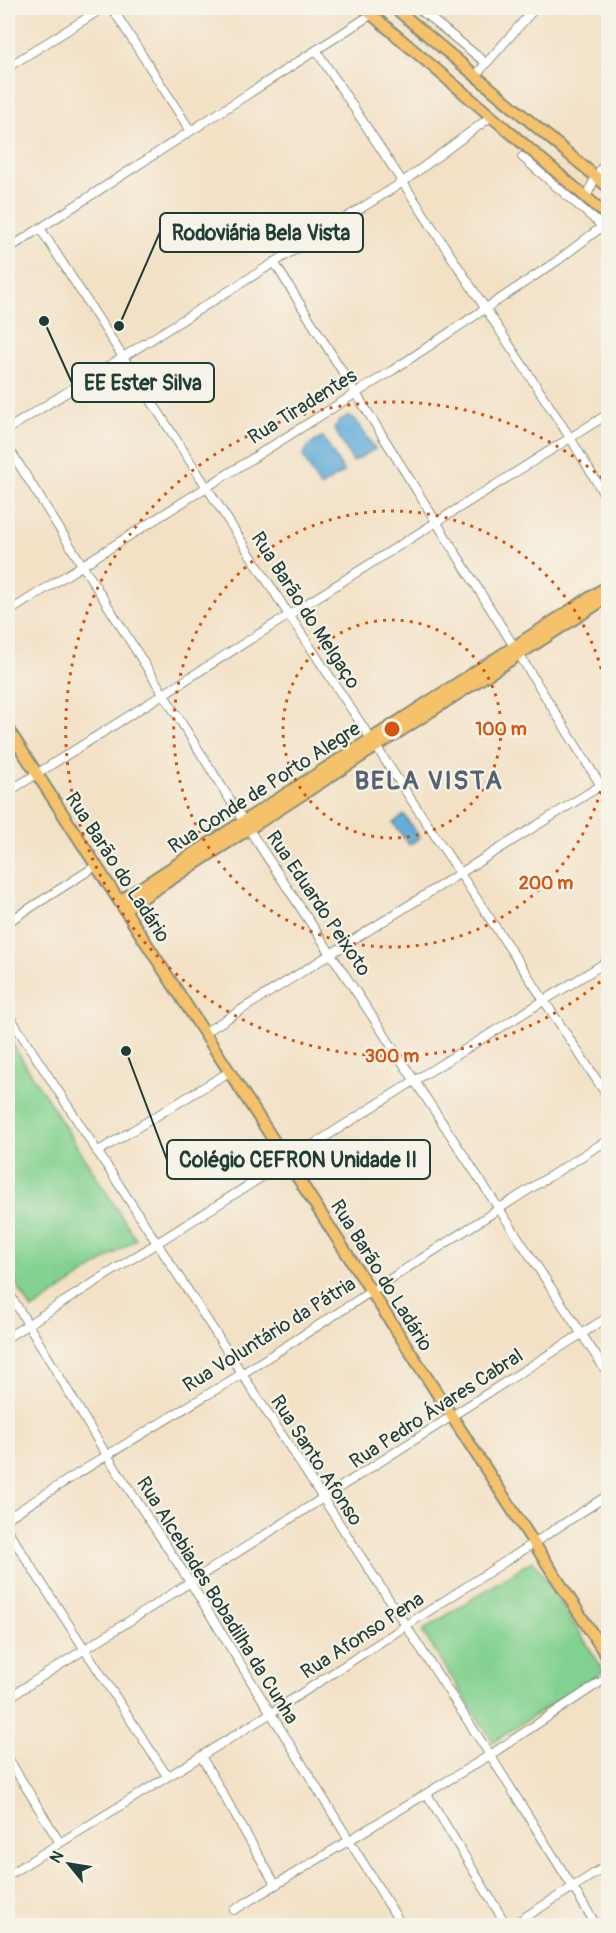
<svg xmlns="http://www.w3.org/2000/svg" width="616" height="1933" viewBox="0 0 616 1933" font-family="Pangolin,sans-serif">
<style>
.green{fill:#83d190;stroke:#518762;stroke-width:1.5}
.water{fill:#60acd9;stroke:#407486;stroke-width:1.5}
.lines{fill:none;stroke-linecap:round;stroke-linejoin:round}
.minor-casing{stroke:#898f7d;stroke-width:10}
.major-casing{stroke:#898f7d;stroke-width:14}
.minor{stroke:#fff;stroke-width:8}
.major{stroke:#f5c16b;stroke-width:10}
.ring{fill:none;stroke:#d45610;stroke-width:3;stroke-dasharray:3 6}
.labels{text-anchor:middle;stroke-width:4.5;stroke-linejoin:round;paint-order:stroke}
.street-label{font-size:20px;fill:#1f3d34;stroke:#f7f3e8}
.district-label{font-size:26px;font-weight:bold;letter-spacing:1.5px;fill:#556273;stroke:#f7f3e8}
.centre{fill:#d45610;stroke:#f7f3e8;stroke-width:3}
.ring-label{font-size:18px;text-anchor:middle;font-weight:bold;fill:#d45610;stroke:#f7f3e8;stroke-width:4.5;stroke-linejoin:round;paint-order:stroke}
.leader{fill:none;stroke:#1f3d34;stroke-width:2}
.callout-dot{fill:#1f3d34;stroke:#f7f3e8;stroke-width:2}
.callout{fill:#f7f3e8;stroke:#1f3d34;stroke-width:2}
.callout-label{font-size:21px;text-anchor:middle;font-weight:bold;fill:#1f3d34}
</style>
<rect width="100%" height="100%" fill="#f7f3e8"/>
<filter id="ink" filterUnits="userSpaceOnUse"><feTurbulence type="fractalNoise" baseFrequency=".0167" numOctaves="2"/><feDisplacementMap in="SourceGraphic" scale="12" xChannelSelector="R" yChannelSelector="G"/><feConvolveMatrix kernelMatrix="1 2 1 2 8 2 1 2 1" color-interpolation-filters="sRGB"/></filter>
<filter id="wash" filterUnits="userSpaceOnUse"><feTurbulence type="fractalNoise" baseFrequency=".008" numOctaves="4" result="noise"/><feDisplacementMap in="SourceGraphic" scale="24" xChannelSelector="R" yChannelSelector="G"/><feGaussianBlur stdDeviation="1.35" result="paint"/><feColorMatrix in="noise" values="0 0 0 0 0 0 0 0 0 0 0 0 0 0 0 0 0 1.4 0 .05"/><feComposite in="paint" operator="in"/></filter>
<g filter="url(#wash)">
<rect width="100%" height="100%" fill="#f3e1c6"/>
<path class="green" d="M 8,1037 L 136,1239 L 32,1310 L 8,1271 Z
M 533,1560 L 604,1671 L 493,1742 L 422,1631 Z"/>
<path class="water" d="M 348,416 L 355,419 L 375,449 L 353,462 L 334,428 L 339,421 Z
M 323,437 L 344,472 L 320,487 L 303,456 L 309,445 Z
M 404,815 L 420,838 L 409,845 L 393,823 Z"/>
</g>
<g filter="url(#ink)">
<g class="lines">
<defs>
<path id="minor" d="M 112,8 L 190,130
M 418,8 L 486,63
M 316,50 L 571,439 L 608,501
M 8,67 L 103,8
M 476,75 L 535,8
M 522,157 L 608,231
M 586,197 L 596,176 L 608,159
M 40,228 L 289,615 L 608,1097
M 8,249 L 372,14
M 274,262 L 608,797
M 8,429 L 403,182 L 492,116
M 8,447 L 244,822 L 608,1374
M 8,612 L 393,370 L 557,261 L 608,222
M 8,792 L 608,414
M 8,922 L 96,866
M 8,1014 L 490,1755 L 597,1926
M 204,1033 L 608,781
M 97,1152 L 229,1072
M 8,1291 L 106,1454 L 190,1582 L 402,1926
M 8,1337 L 414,1081 L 608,961
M 8,1518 C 84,1468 162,1422 240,1375 C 364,1298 484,1216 608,1140
M 8,1531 L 167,1776
M 8,1698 L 608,1317
M 201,1756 L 275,1884
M 8,1758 L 60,1843
M 427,1794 L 507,1926
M 8,1875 L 271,1713 L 608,1495
M 234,1910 L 490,1755 L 608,1677
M 511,1926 L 608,1865"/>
<path id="major" d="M 364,8 L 608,216
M 395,8 L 608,187
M 8,729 L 608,1658
M 120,901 L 608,586
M 125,909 L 608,597"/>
</defs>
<use href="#minor" class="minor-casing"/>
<use href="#major" class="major-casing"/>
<use href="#minor" class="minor"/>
<use href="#major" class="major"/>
</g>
</g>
<g class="ring">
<circle cx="392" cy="729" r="109"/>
<path d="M608 756A218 218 0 1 1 608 702"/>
<path d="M607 976A327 327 0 1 1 607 482"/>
</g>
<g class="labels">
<g class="street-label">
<text transform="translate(302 406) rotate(-32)" y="7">Rua Tiradentes</text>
<text transform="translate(306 610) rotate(57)" y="7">Rua Barão do Melgaço</text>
<text transform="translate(264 787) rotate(-33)" y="7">Rua Conde de Porto Alegre</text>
<text transform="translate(118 867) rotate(57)" y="7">Rua Barão do Ladário</text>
<text transform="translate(319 903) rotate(56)" y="7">Rua Eduardo Peixoto</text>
<text transform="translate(382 1275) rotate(58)" y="7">Rua Barão do Ladário</text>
<text transform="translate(269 1334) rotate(-32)" y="7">Rua Voluntário da Pátria</text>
<text transform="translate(436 1408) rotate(-33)" y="7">Rua Pedro Ávares Cabral</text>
<text transform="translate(317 1460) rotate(57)" y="7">Rua Santo Afonso</text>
<text transform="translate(218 1600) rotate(58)" y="7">Rua Alcebiades Bobadilha da Cunha</text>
<text transform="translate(362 1635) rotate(-33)" y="7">Rua Afonso Pena</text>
</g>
<g class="district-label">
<text x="429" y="789">BELA VISTA</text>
</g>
</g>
<circle cx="392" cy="729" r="9" class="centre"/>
<g class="ring-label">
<text x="501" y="735">100 m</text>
<text x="546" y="889">200 m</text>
<text x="392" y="1062">300 m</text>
</g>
<path class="leader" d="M119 326L160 232M44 321L72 383M126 1051L167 1160"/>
<g class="callout-dot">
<circle cx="119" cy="326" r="6"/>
<circle cx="44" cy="321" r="6"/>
<circle cx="126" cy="1051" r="6"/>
</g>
<g class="callout">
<rect x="160" y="213" width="203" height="39" rx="6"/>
<rect x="72" y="363" width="142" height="39" rx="6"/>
<rect x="167" y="1140" width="263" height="39" rx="6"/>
</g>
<g class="callout-label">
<text x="261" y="240">Rodoviária Bela Vista</text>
<text x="143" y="390">EE Ester Silva</text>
<text x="298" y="1167">Colégio CEFRON Unidade II</text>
</g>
<rect width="616" height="1933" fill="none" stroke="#f7f3e8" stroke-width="30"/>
<g transform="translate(69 1864) rotate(300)" stroke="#f7f3e8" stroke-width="4.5" paint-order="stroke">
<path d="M0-4.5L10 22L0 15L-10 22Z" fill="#1f3d34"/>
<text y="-9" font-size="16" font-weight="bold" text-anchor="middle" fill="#1f3d34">N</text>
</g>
</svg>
